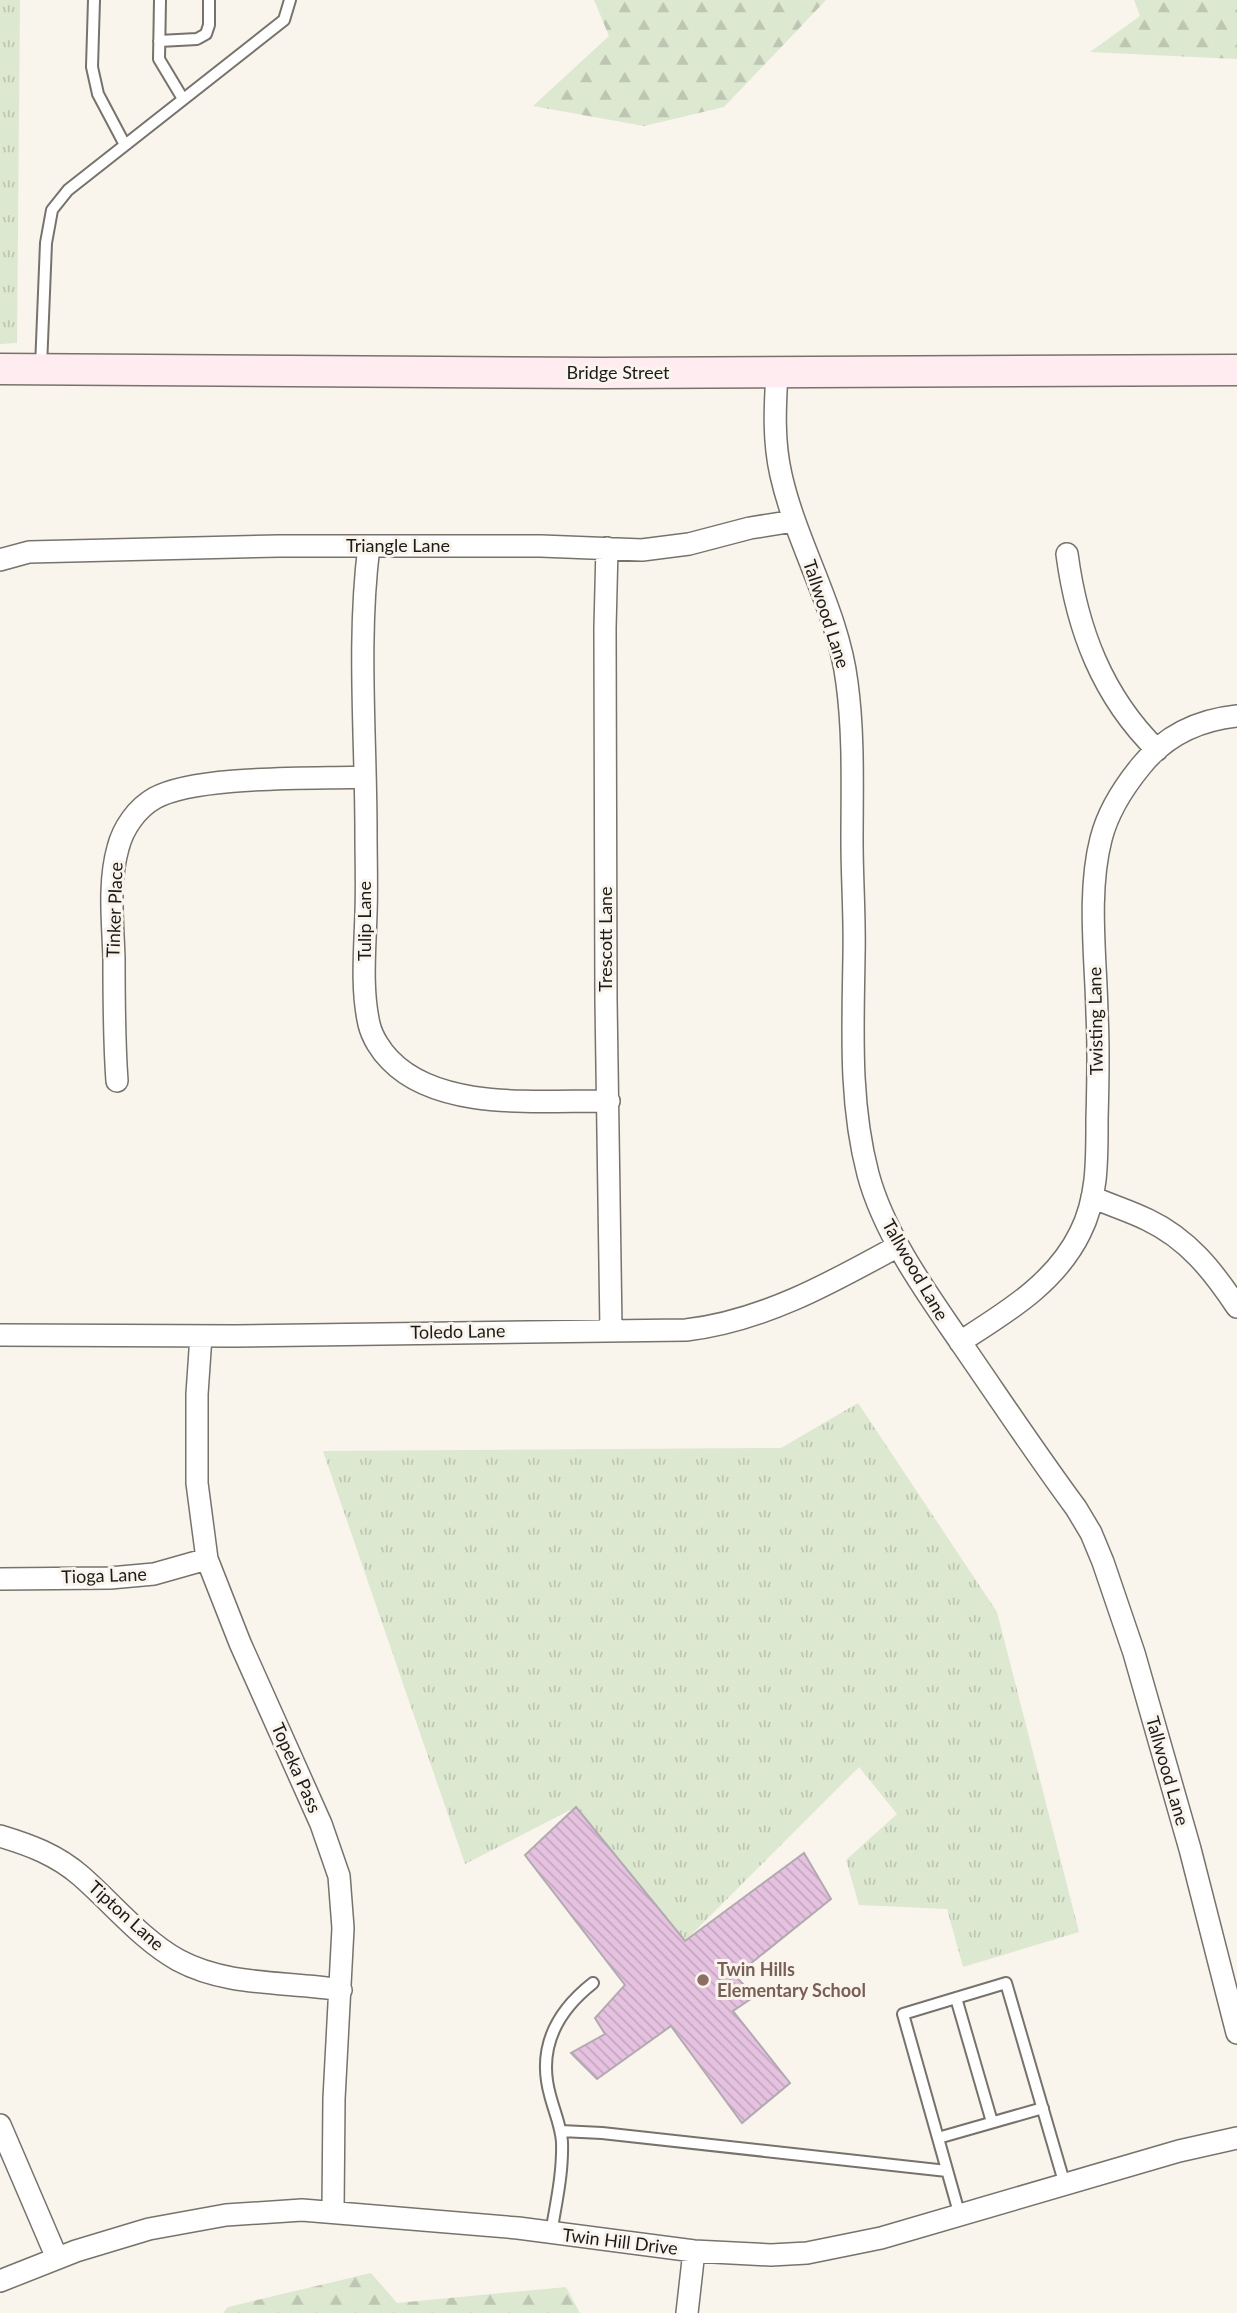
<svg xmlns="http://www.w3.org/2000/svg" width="1237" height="2313" viewBox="0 0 1237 2313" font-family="Lato,sans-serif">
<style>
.forest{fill:url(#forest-firs)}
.park{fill:url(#park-tufts)}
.building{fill:url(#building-back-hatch);stroke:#b1aab0;stroke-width:2}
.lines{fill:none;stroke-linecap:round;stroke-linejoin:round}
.service-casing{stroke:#77736c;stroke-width:14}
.minor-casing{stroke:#77736c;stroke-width:24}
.secondary-casing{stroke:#77736c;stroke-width:33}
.service{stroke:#fff;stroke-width:10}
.minor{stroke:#fff;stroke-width:21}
.secondary{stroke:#feecf0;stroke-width:30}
.education-dot{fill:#8d6e63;stroke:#f9f4ec;stroke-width:2.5}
.labels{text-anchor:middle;stroke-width:6;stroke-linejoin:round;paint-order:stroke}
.street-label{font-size:18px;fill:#1c1b18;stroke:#f9f4ec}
.education-label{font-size:18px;font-weight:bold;fill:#785e54;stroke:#f9f4ec;text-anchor:start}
</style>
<defs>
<pattern id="forest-firs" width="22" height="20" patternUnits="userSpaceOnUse" patternTransform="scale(1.75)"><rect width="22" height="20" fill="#dde8d0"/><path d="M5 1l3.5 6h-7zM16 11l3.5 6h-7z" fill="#bdc6b2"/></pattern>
<pattern id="park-tufts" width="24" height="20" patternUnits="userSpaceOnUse" patternTransform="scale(1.75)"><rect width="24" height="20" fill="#dde8d0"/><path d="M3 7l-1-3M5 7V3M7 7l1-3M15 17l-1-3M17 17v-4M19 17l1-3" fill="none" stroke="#bdc6b2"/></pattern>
<pattern id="building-back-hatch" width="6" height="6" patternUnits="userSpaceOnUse" patternTransform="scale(1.75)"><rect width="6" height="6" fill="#e6c2e1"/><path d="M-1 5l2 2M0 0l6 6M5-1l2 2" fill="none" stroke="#c5a6c0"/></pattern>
</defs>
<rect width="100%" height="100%" fill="#f9f4ec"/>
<path class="forest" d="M 594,0 L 826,0 L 724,107 L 644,126 L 533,106 L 609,36 Z
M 1134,0 L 1237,0 L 1237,59 L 1090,52 L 1140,16 Z
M 371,2273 L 397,2303 L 566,2287 L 580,2313 L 223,2313 L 228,2307 Z"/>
<path class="park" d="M 0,0 L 20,0 L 17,343 L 0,344 Z
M 858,1403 L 997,1612 L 1079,1932 L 963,1967 L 947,1909 L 859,1905 L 846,1860 L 897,1814 L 859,1767 L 685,1941 L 576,1807 L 465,1864 L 323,1451 L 781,1448 Z"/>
<path class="building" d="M 576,1807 L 685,1941 L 804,1853 L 831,1899 L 735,1976 L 755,1996 L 733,2011 L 790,2083 L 742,2123 L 671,2026 L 597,2079 L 571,2053 L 605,2034 L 595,2018 L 625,1985 L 525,1855 Z"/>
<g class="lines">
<defs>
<path id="service" d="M 94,0 L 92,67 L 98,94 L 125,145
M 160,0 L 159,59 L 183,99
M 159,41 L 197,39 L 206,34 L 209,25 L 209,0
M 41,367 L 46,243 L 52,210 L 68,190 L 284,20 L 290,0
M 956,1998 L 1006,1983 L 1065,2185
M 561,2131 L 602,2133 L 947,2171
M 938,2138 L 1043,2108
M 960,2216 L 903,2014 L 956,1998 L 992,2122
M 551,2233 C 556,2204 563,2173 562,2142 C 561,2126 554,2111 550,2095 C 537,2048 556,2012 593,1983"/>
<path id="minor" d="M 777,372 C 775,407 773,440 781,475 C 797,546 838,610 847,683 C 854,735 852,788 852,841 C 852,879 855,918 854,956 C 853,1029 849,1102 868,1174 C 884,1234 926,1292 961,1343 C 999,1398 1036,1454 1076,1508 L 1091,1533 L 1103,1562 L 1134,1653 L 1190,1849 L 1237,2033
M 369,546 C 357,641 366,737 366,833 C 366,860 367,886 366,913 C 365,949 361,989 369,1024 C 372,1037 381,1051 390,1060 C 440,1112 542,1100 609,1101
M 607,548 L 605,628 L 606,1000 L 611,1330
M 1067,554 C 1077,629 1102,696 1157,750
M 0,560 L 29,552 L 279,546 L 541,546 L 642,550 L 689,544 L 750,528 L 794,521
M 117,1081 C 114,1040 114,1000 114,959 C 113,923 108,883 118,848 C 123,828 137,808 155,798 C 197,775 314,779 365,777
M 1092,1197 C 1110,1205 1130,1211 1148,1220 C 1188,1239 1213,1271 1237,1307
M 0,1335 L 235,1336 L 686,1330 C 763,1321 831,1283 898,1246
M 201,1336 L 197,1394 L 197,1483 L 207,1559 L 240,1643 L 321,1824 L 339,1876 L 343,1928 L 334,2099 L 333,2211
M 960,1342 C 1005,1313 1055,1284 1080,1233 C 1098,1198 1097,1158 1097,1119 C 1098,1084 1099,1049 1097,1014 C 1096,959 1087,893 1101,839 C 1108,811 1123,788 1141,766 C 1165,736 1199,720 1237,716
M 0,1579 L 110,1578 L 154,1574 L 207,1559
M 0,1836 C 30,1845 57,1855 81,1876 C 113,1904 141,1939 178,1960 C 228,1987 287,1981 341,1990
M 0,2125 L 57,2258
M 0,2281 L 76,2251 L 149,2229 L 226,2215 L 302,2210 L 518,2228 L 694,2251 L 771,2255 L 807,2253 L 881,2238 L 1179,2151 L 1237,2138
M 687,2313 L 694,2251"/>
<path id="secondary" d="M 0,369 L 602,373 L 1237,370"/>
</defs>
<use href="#service" class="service-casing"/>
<use href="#minor" class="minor-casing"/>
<use href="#secondary" class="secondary-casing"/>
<use href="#service" class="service"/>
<use href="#minor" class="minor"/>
<use href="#secondary" class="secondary"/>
</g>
<circle class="education-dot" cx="703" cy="1980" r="7"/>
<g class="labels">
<g class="street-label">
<text x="618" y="379">Bridge Street</text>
<text x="398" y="552">Triangle Lane</text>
<text transform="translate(826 614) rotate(72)" y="6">Tallwood Lane</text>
<text transform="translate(115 910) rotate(-88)" y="6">Tinker Place</text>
<text transform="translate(365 921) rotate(-90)" y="6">Tulip Lane</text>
<text transform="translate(606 939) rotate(-90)" y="6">Trescott Lane</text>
<text transform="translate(1096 1021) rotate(-91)" y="6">Twisting Lane</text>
<text transform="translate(915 1270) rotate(60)" y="6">Tallwood Lane</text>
<text transform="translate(458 1332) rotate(-1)" y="6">Toledo Lane</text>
<text transform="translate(104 1576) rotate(-2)" y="6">Tioga Lane</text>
<text transform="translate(296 1768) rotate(66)" y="6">Topeka Pass</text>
<text transform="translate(1167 1771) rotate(74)" y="6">Tallwood Lane</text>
<text transform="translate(126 1916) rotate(42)" y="6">Tipton Lane</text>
<text transform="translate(620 2242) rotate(7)" y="6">Twin Hill Drive</text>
</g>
<g class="education-label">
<text x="717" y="1976">Twin Hills<tspan x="717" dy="21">Elementary School</tspan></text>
</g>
</g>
</svg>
